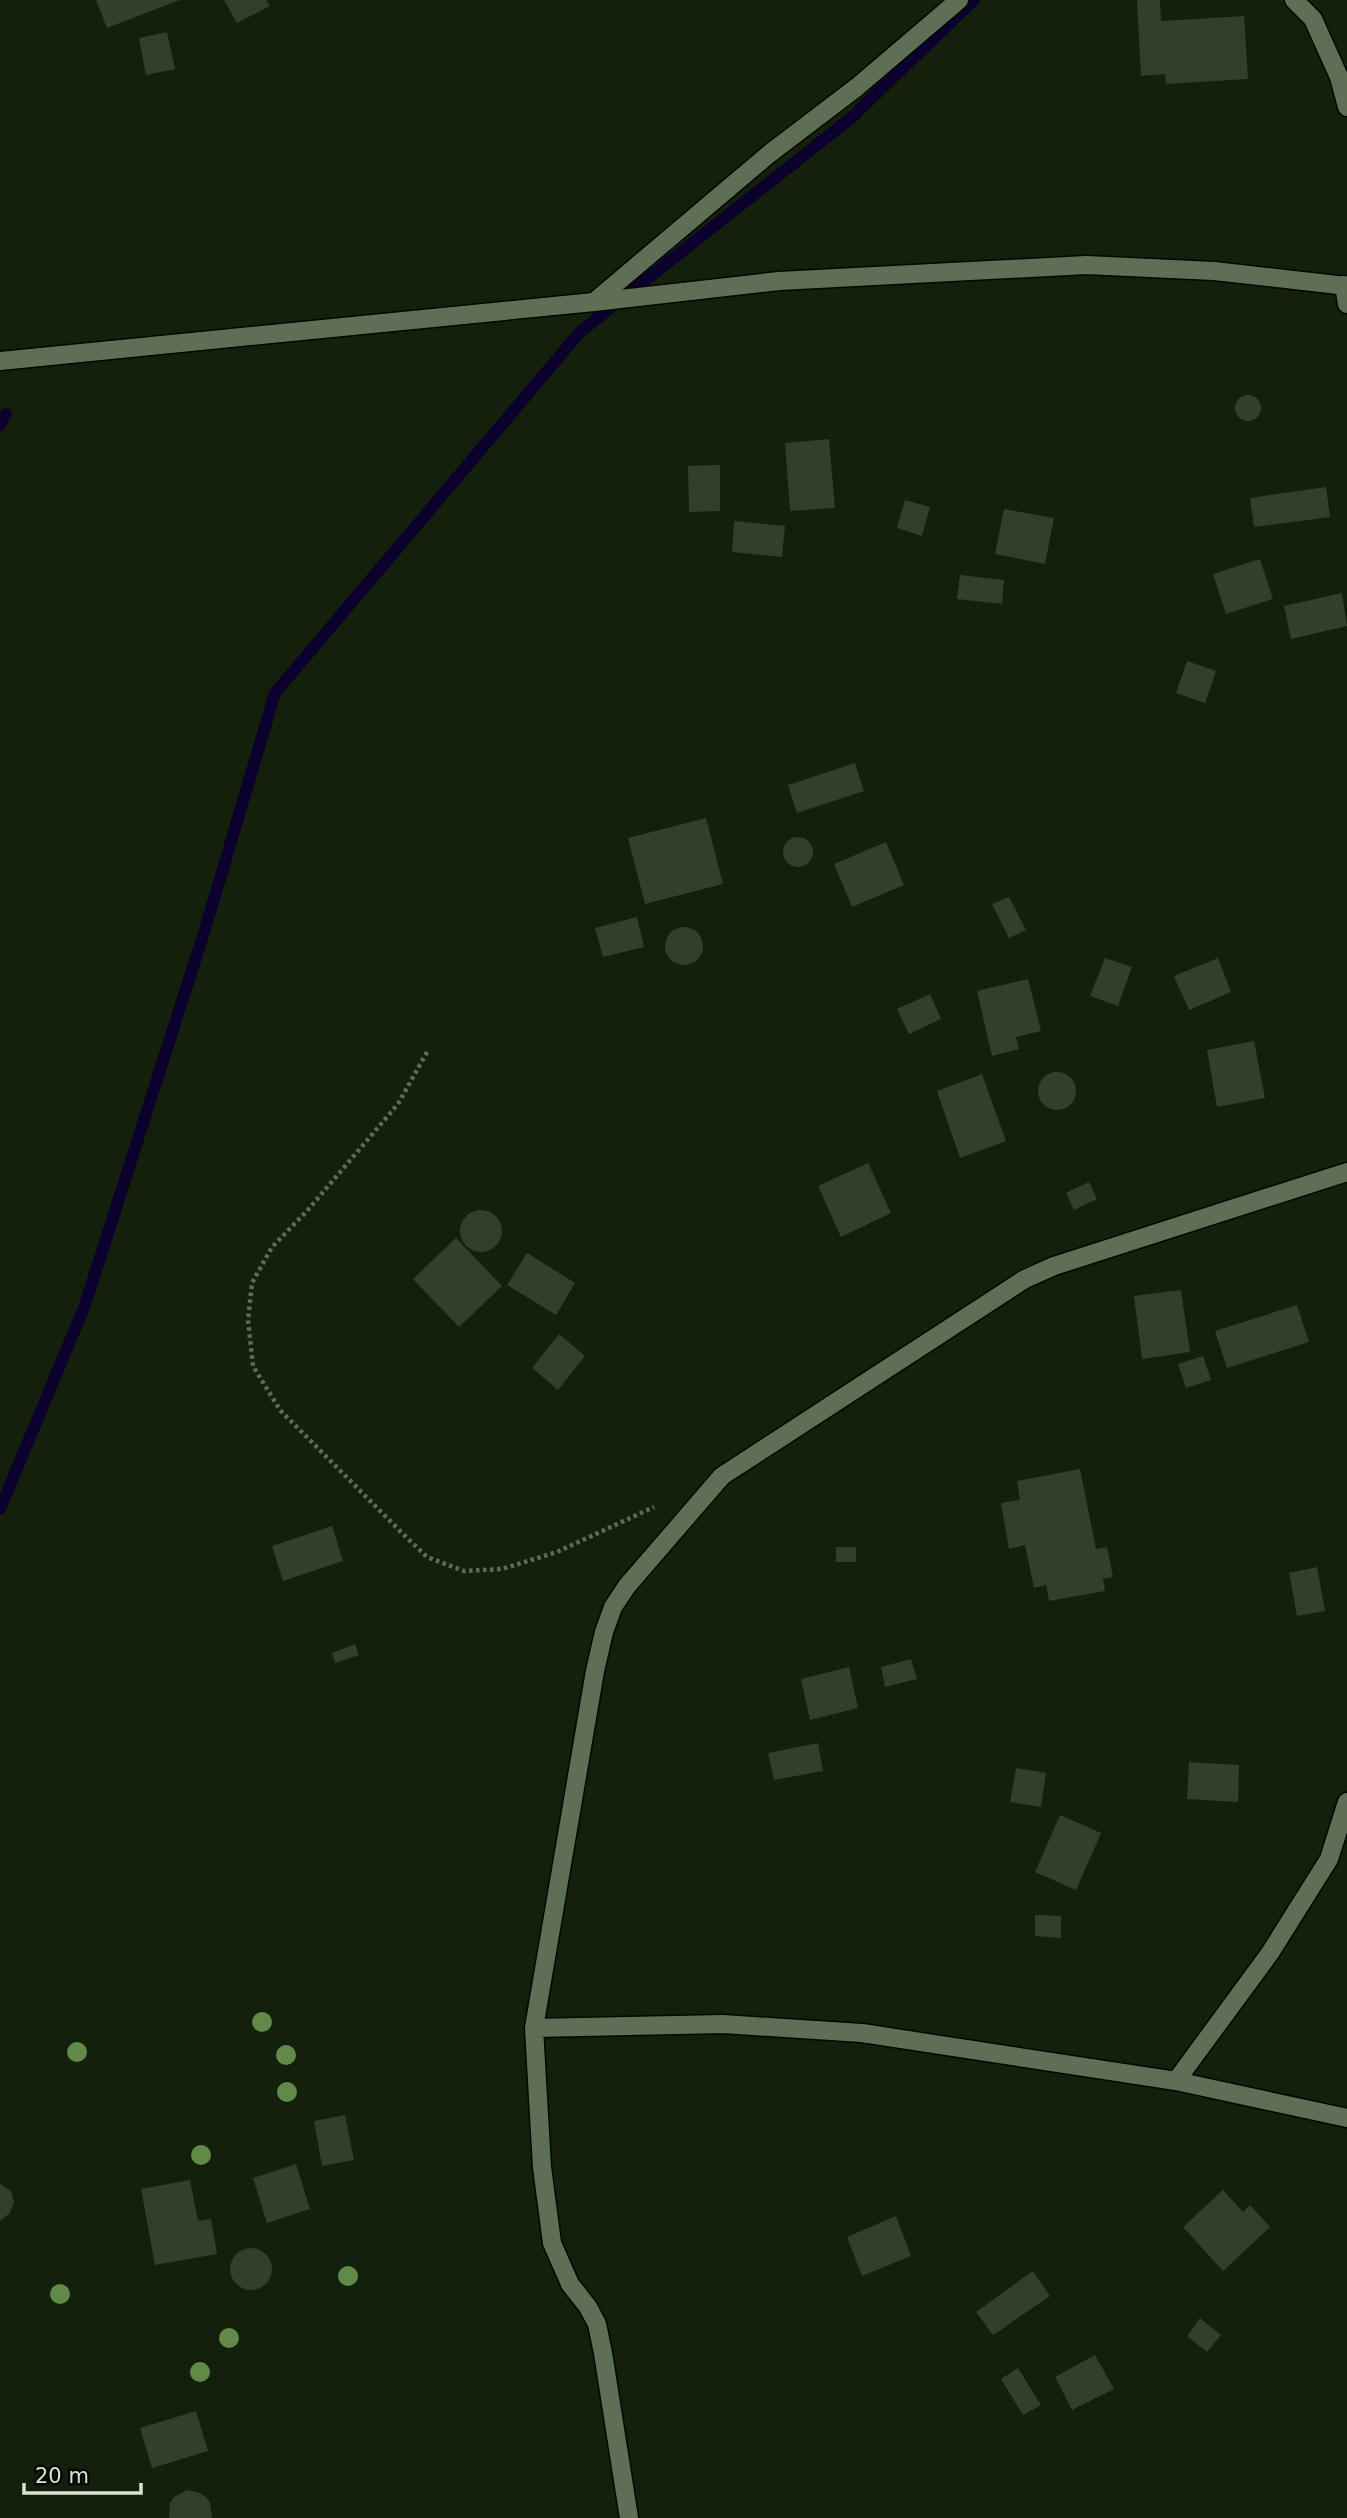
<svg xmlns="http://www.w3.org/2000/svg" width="1347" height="2518" viewBox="0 0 1347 2518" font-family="'DejaVu Sans',sans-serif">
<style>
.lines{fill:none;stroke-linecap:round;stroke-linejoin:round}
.stream{stroke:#0c002f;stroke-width:12}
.building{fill:#314029}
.minor-casing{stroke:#020900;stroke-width:21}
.tertiary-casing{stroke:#020900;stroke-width:21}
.path{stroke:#5f6b58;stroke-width:4.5;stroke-dasharray:3.5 3.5;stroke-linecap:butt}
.minor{stroke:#5f6f56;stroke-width:18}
.tertiary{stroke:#5f6f56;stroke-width:18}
.tree{fill:#618a48}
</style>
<rect width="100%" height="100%" fill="#13200b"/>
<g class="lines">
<path class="stream" d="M 0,425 L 6,414
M 0,1509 L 85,1305 L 206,926 L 275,693 L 580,332 L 851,118 L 974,0"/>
</g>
<path class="building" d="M 96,0 L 180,0 L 107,28 Z
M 224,0 L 266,0 L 270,6 L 237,23 Z
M 1137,0 L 1160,0 L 1161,21 L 1244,16 L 1248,79 L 1166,84 L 1165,74 L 1141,76 Z
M 167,32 L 175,69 L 146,75 L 139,38 Z
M1235 408a13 13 0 1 1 26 0a13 13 0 1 1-26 0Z
M 829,439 L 835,508 L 790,511 L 785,443 Z
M 720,465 L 720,511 L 689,512 L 688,466 Z
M 1326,487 L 1330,517 L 1254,527 L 1250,498 Z
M 905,500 L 930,507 L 922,536 L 897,528 Z
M 1004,509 L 1054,518 L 1045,564 L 995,554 Z
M 734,521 L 785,526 L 782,557 L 732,552 Z
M 1260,559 L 1273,599 L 1226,614 L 1213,574 Z
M 960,575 L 1004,580 L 1002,604 L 957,599 Z
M 1342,593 L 1347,626 L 1291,639 L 1284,606 Z
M 1187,661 L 1216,671 L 1205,703 L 1176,693 Z
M 855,763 L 864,791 L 797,813 L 788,785 Z
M 706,818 L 723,884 L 645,904 L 628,838 Z
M783 852a15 15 0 1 1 30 0a15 15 0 1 1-30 0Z
M 886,842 L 904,885 L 852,907 L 834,864 Z
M 1009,897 L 1026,930 L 1009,938 L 992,904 Z
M 637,917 L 644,947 L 603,957 L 595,928 Z
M665 946a19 19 0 1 1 38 0a19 19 0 1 1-38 0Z
M 1105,958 L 1132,967 L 1118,1006 L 1090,996 Z
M 1218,958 L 1231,992 L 1189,1010 L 1174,976 Z
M 1028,979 L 1041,1031 L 1016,1037 L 1019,1049 L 992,1056 L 977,991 Z
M 930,994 L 941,1019 L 909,1034 L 897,1009 Z
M 1254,1041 L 1265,1098 L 1217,1107 L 1207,1050 Z
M1038 1091a19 19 0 1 1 38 0a19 19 0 1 1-38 0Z
M 982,1074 L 1006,1141 L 960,1158 L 937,1091 Z
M 868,1163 L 891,1213 L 841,1237 L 818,1186 Z
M 1089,1182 L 1097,1199 L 1074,1210 L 1066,1193 Z
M460 1231a21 21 0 1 1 42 0a21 21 0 1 1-42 0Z
M 456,1238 L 502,1286 L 459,1327 L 413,1279 Z
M 527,1253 L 575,1283 L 556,1315 L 507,1285 Z
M 1181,1290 L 1190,1352 L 1142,1359 L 1134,1296 Z
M 1297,1305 L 1309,1342 L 1227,1368 L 1215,1331 Z
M 559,1334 L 585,1356 L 558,1390 L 532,1368 Z
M 1203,1356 L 1211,1380 L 1186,1388 L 1178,1364 Z
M 1080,1469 L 1096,1549 L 1107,1547 L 1113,1577 L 1103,1579 L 1105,1591 L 1049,1601 L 1046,1585 L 1034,1588 L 1025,1545 L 1009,1549 L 1001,1503 L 1020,1500 L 1017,1481 Z
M 332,1526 L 343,1561 L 283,1581 L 272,1546 Z
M 836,1547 L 856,1547 L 856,1562 L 836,1562 Z
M 1317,1567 L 1325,1611 L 1297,1616 L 1289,1573 Z
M 355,1644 L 359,1655 L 335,1663 L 332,1653 Z
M 911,1659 L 917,1679 L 885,1687 L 881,1667 Z
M 849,1667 L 858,1708 L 810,1720 L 801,1679 Z
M 818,1743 L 823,1771 L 774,1780 L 768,1753 Z
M 1189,1762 L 1239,1765 L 1238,1802 L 1187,1799 Z
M 1016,1768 L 1046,1773 L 1041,1807 L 1010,1802 Z
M 1060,1815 L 1101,1833 L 1076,1890 L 1035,1872 Z
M 1035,1915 L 1061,1916 L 1061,1938 L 1035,1936 Z
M 345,2115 L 354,2160 L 322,2166 L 314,2121 Z
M 296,2164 L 310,2209 L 267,2223 L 253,2178 Z
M 190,2180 L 198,2221 L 211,2219 L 217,2254 L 155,2265 L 141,2189 Z
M 0,2184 L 11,2191 L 14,2202 L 10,2213 L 0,2221 Z
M 1223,2190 L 1243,2212 L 1250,2205 L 1270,2227 L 1223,2271 L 1183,2227 Z
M 896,2216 L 911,2256 L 862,2276 L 847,2237 Z
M230 2269a21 21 0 1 1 42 0a21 21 0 1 1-42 0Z
M 1033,2271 L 1050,2296 L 993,2335 L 976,2312 Z
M 1200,2318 L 1221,2335 L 1207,2352 L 1187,2336 Z
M 1095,2355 L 1114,2389 L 1072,2410 L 1055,2377 Z
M 1018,2368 L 1041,2405 L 1023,2415 L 1001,2379 Z
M 196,2411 L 208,2451 L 152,2468 L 140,2428 Z
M 187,2490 L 200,2493 L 206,2497 L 210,2503 L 212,2518 L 169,2518 L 170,2503 L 174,2497 Z"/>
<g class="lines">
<defs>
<path id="minor" d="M 1294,0 L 1313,19 L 1339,77 L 1347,107
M 1344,285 L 1347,304
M 594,302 L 769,154 L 857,87 L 959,0
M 534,2028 L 723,2024 L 862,2033 L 1176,2081 L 1347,2118
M 1176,2081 L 1270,1953 L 1329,1859 L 1347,1802
M 629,2518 L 603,2353 L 597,2324 L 588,2307 L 570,2284 L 552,2243 L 542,2167 L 534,2028 L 595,1671 L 604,1632 L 613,1607 L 627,1586 L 722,1476 L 1025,1279 L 1054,1266 L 1347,1172"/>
<path id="tertiary" d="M 0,361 L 594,302 L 779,281 L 1086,265 L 1214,271 L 1347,286"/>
</defs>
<use href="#minor" class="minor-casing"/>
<use href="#tertiary" class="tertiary-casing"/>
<path class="path" d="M 427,1052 L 398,1104 L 307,1211 L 272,1247 L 252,1283 L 248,1320 L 253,1366 L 280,1410 L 402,1533 L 427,1557 L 464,1571 L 502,1569 L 557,1552 L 654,1507"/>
<use href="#minor" class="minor"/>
<use href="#tertiary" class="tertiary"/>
</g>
<g class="tree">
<circle cx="262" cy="2022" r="10"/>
<circle cx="77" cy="2052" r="10"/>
<circle cx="286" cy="2055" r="10"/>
<circle cx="287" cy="2092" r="10"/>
<circle cx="201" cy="2155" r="10"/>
<circle cx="348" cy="2276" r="10"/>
<circle cx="60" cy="2294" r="10"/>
<circle cx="229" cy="2338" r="10"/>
<circle cx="200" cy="2372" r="10"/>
</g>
<path d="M24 2483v10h117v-10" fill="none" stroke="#d9e2d4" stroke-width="3.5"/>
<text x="35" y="2483" font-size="21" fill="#d9e2d4" stroke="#040802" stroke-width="5" paint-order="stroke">20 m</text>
</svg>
